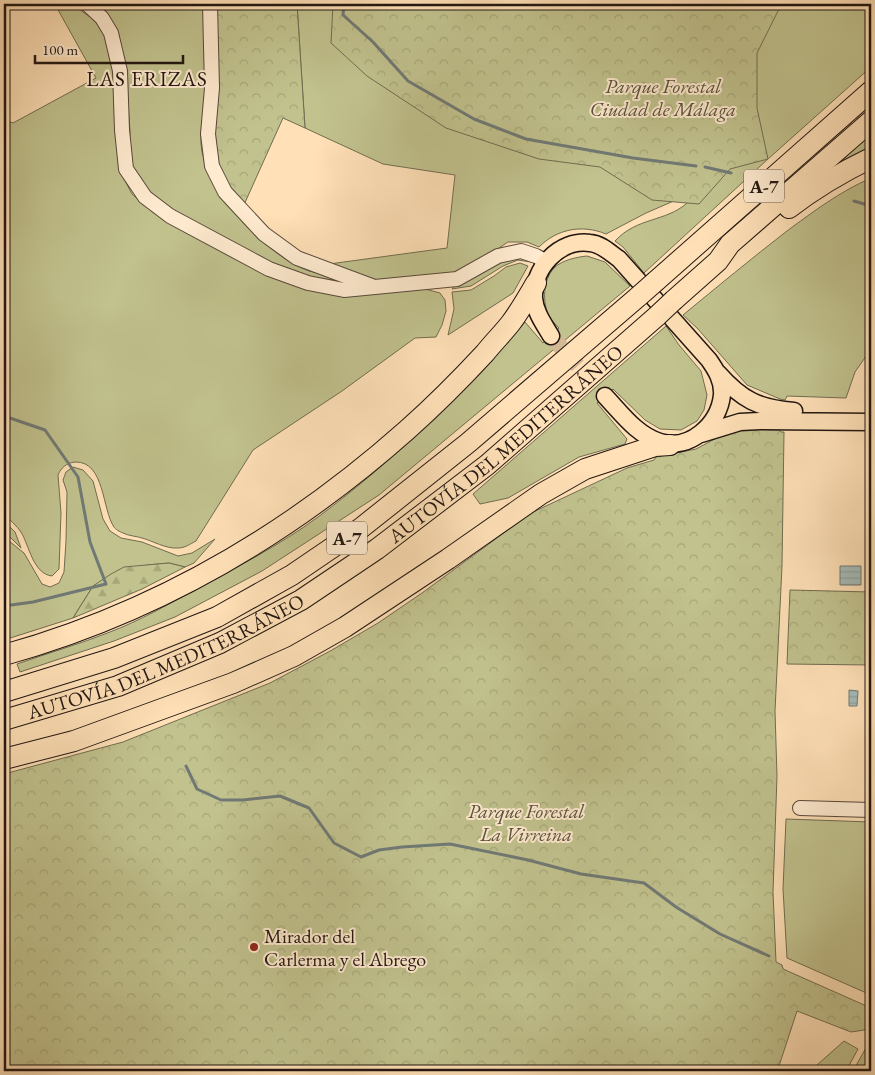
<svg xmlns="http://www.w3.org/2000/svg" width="875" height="1075" viewBox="0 0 875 1075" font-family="'EB Garamond',serif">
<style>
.green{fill:#c1c28e;stroke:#716c50}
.forest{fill:url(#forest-firs);stroke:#716c50}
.park{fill:url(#park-crowns);stroke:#716c50}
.water{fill:url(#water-rules);stroke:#707975}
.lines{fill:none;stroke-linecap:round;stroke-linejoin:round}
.stream{stroke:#707975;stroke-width:3}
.major-tunnel{stroke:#d3b896;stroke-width:16;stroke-dasharray:16 8;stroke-linecap:butt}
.minor-casing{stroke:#58483a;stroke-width:16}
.major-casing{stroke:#211611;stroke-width:19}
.highway-casing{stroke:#211611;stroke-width:22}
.minor{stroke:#ffebd0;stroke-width:14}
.major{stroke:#ffe0b7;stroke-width:16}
.highway{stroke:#ffe0b7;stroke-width:20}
.highway-bridge-casing{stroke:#211611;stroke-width:22;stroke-linecap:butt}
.highway-bridge{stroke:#ffe0b7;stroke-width:20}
.poi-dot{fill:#8f2418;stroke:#ffebd0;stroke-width:2}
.labels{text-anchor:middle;stroke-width:4;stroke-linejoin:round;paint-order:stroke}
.shield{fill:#ffebd0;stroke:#64564a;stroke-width:1}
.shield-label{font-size:19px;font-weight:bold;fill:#211611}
.park-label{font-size:20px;font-style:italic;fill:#59523d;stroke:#ffebd0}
.street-label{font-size:20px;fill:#211611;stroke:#ffebd0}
.poi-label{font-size:20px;fill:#211611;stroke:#ffebd0;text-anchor:start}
.neighbourhood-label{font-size:21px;letter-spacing:1px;fill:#211611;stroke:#ffebd0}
</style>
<defs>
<pattern id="forest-firs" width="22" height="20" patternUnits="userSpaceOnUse" patternTransform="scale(1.25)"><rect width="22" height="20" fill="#c1c28e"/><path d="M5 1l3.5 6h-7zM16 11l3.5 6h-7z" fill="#a6a679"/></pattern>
<pattern id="park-crowns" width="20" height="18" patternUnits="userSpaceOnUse" patternTransform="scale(1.25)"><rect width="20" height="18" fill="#c1c28e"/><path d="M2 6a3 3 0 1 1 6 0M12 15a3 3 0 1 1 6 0" fill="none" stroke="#a6a679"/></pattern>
<pattern id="water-rules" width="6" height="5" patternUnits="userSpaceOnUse" patternTransform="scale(1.25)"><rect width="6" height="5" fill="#a4bbb8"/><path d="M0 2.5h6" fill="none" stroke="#8da09d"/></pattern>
</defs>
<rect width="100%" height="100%" fill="#ffe0b7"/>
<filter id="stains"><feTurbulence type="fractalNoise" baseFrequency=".004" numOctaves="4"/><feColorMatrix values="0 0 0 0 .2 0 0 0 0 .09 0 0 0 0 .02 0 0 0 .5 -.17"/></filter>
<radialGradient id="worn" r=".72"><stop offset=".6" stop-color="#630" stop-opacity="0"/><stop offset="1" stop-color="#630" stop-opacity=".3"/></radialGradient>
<path class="green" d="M 63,4 L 72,4 L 94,20 L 103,32 L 111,58 L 115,90 L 122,175 L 132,194 L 154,213 L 179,228 L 341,296 L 425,289 L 440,293 L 445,300 L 446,311 L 442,325 L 436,337 L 415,338 L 342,391 L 253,450 L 196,541 C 190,544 185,548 178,548 C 166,549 153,541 142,538 C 136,536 129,536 123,533 C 120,532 115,529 114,527 C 102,510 105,461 75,462 C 66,463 61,468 58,475 L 61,513 L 59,569 L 52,576 C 33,574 29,545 21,532 C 17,526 9,519 4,514 L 4,120 L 13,123 L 96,78 L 57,8 Z
M 92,4 L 207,4 C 207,31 210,60 208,88 C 206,109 198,131 202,152 C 211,196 267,256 309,271 C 316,273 324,274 331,276 L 332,280 L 308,277 L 283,268 L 183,218 L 151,195 L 134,171 L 129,153 L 130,131 L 127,88 Z
M 297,4 L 401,4 L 676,200 L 646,213 L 606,234 C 582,224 557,229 539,247 L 527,242 L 508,242 L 484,258 L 452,274 L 372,282 L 329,264 L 447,248 L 455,175 L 383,164 L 305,128 Z
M 409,4 L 871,4 L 871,67 L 768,159 L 644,273 L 623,247 L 615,241 C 637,217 666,222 687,203 C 691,200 693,194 696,190 Z
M 871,134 L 871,149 L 832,169 Z
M 871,178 L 871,349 L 855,372 L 846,398 L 787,396 L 785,400 L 780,399 L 747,385 L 698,329 L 683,315 C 717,287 752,258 787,231 C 814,211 841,191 871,178 Z
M 587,256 L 605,262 L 630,286 L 379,495 L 262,571 L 175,617 L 114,641 L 20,672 L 17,664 C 48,653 80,644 110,632 C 139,621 167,605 195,590 C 237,567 280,545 318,517 C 395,460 462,393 525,322 L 543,343 L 559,328 C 556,325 552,321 549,316 C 542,302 543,280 554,268 C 562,260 577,257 587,256 Z
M 519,257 L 531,262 L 518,260 L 503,266 L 471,286 L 452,289 L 457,282 L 506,258 Z
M 520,263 L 528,266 L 513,293 L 448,335 L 454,309 L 452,292 L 471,290 L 494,276 L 506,267 Z
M 666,326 L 679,345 L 701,371 L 707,395 L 704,410 L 697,421 L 681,430 L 660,429 L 645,420 L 613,389 L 597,403 L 627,439 L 625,444 L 579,457 L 508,498 L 480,504 L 473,494 Z
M 73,467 L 83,470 L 93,481 L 103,519 L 110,531 L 121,538 L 142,542 L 178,556 L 192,553 L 215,539 L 194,563 L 185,567 L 169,563 L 147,565 L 93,586 L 73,618 L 4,640 L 4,537 L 24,553 L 42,584 L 50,587 L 59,583 L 64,572 L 66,541 L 67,492 L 63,480 L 66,472 Z
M 4,521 L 15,532 L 21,548 L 4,531 Z
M 786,819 L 871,822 L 871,995 L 787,958 L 783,889 Z
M 871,1039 L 871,1071 L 853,1071 Z
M 844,1041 L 858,1049 L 846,1071 L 823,1071 L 817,1065 Z"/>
<path class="forest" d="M 169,563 L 185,567 L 142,589 L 73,618 L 93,586 L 111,574 L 124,567 Z"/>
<path class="park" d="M 214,4 L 297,4 L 305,128 L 283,118 L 243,207 L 222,177 L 214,152 Z
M 333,4 L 785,4 L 780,7 L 757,53 L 757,108 L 768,159 L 730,169 L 699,204 L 652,200 L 600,167 L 539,159 L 446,128 L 367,76 L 331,43 Z
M 746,429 L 779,430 L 781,432 L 784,432 L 782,566 L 775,711 L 777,776 L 773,892 L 776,962 L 782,965 L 783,969 L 871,1008 L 871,1029 L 851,1032 L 797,1011 L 779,1066 L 780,1071 L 4,1071 L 4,774 L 123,742 L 270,683 L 332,650 L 378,623 L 422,593 L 531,513 L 627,468 L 654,460 L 656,457 L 696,449 L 724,434 Z
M 790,590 L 871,592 L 871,665 L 787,664 Z"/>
<path class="water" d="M 840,566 L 861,566 L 861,585 L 840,585 Z
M 849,690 L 858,691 L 857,706 L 849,706 Z"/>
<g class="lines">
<path class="stream" d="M 344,4 L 343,15 L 373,42 L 408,81 L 474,119 L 526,139 L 633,158 L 696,166
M 705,167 L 731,173
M 854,201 L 871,206
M 4,416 L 45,430 L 78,477 L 90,542 L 106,584 L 33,602 L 4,606
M 186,766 L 197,789 L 221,800 L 243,800 L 280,796 L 309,808 L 334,843 L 361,857 L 379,850 L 402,847 L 450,844 L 528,860 L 581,874 L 644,883 L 676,907 L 720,934 L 769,956"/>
<path class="major-tunnel" d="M 551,336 L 605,396"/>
<defs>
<path id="minor" d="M 87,4 L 102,18 L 111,33 L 120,71 L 122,130 L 126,169 L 145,197 L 170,216 L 269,269 L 308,283 L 344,290 L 457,279 L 498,256 L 521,251 L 536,256 L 545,261
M 210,4 L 212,88 L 208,134 L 212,166 L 225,192 L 264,234 L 297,258 L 372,286
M 800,808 L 871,810"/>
<path id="major" d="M 551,336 C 544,324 535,312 534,298 C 533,268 559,239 590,243 C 602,244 610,253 619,259 L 709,360 C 716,370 723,381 722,395 C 719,424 690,451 660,442 C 637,435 622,414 605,396
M 718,373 C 742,400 758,408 794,411
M 701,434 L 740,422 L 760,421 L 871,422"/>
<g id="highway">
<path d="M 789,208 C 815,188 842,172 871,158"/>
<path d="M 656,281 L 871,91"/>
<path d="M 674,300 L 718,261 L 730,244 L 871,121"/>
<path d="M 4,655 C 155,613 290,534 407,430 C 434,406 460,380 485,353 C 493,343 502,334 510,324 C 520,311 528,297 536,283"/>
<path d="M 4,692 L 114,658 L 217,617 L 292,575 L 361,528 L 468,443 L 639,296"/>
<path id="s1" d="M 4,720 L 118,686 L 220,643 L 301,600 L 377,549 L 487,465 L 657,316"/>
<path d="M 4,759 L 74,741 L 233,683 L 294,656 L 345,627 L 448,559 L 541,494 L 585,469 L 655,446 L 670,445"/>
</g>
</defs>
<use href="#minor" class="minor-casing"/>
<use href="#major" class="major-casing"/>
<use href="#highway" class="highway-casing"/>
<use href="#minor" class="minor"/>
<use href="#major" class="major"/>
<use href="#highway" class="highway"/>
<defs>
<path id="highway-bridge" d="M 639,296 L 656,281
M 657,316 L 674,300"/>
</defs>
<use href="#highway-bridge" class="highway-bridge-casing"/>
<use href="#highway-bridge" class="highway-bridge"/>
</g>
<circle class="poi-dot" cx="254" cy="947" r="5"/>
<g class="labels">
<g class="shield">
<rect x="744" y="169.5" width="40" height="33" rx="4"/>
<rect x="327" y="521.5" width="40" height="33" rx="4"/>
</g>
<g class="shield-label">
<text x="764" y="193">A-7</text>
<text x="347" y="545">A-7</text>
</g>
<g class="park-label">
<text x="663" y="93">Parque Forestal<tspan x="663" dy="23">Ciudad de Málaga</tspan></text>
<text x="526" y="818">Parque Forestal<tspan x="526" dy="23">La Virreina</tspan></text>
</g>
<g class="street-label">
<text dy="7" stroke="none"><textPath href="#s1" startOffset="579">AUTOVÍA DEL MEDITERRÁNEO</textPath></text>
<text dy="7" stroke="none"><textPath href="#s1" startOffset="174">AUTOVÍA DEL MEDITERRÁNEO</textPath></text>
</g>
<g class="poi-label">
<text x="264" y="943">Mirador del<tspan x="264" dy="23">Carlerma y el Abrego</tspan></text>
</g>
<g class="neighbourhood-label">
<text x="147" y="86">LAS ERIZAS</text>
</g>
</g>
<rect width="875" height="1075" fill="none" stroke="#ffe0b7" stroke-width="20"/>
<rect x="5" y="5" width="865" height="1065" fill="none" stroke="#211611" stroke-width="2.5"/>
<rect x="10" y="10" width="855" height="1055" fill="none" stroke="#211611"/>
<path d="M35 55v8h148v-8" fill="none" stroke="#211611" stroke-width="2.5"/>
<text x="42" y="55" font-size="15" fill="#211611" stroke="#ffebd0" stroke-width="4" paint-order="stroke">100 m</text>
<rect width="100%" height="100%" filter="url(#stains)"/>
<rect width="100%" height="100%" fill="url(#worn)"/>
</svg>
